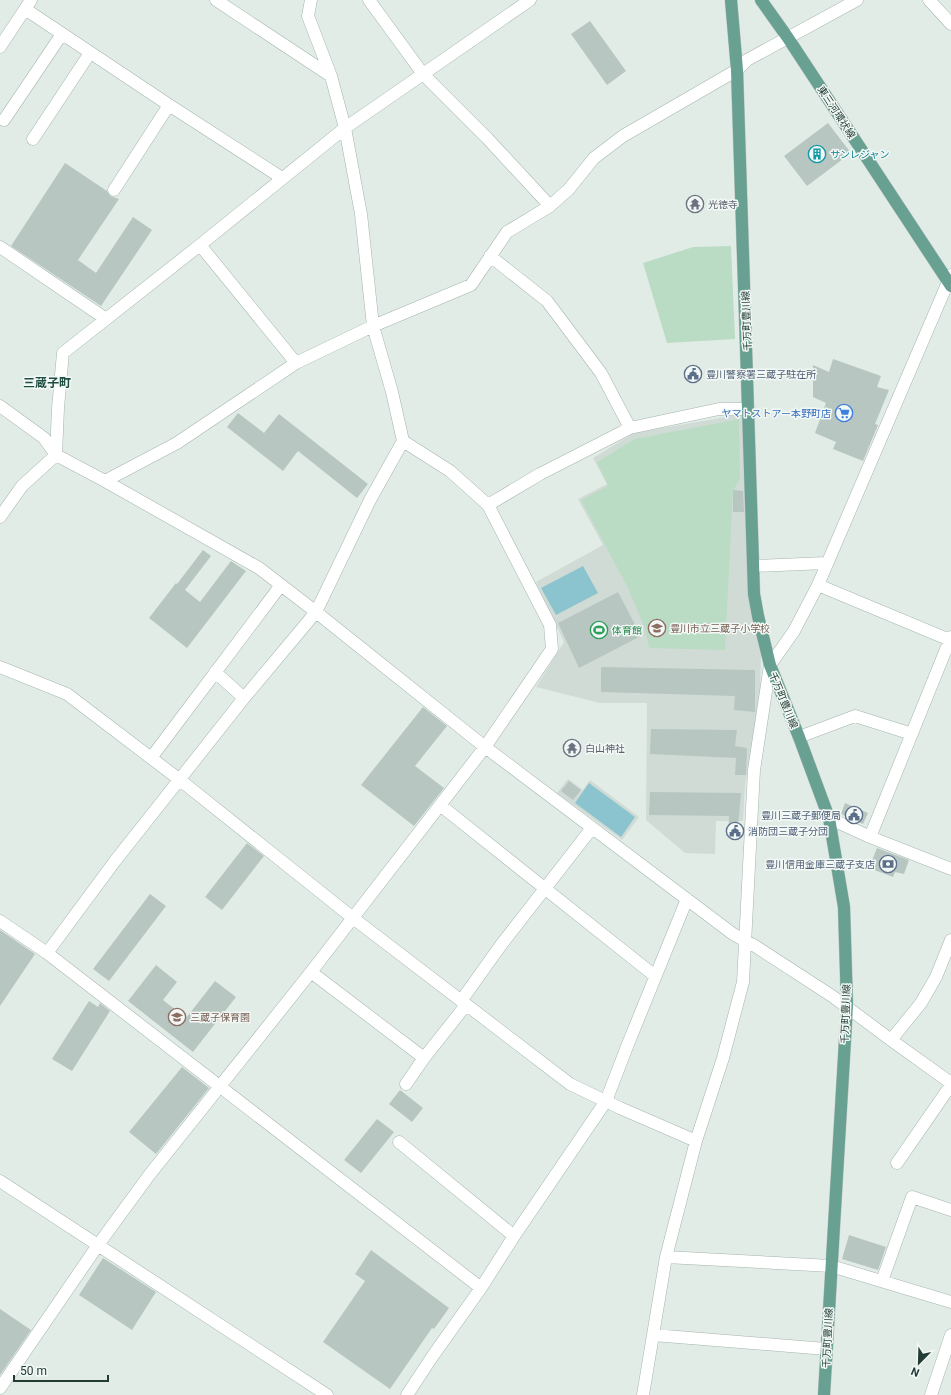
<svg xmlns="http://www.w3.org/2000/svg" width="951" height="1395" viewBox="0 0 951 1395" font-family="Roboto,'Noto Sans JP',sans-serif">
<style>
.built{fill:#d0dbd6}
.green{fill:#bbdcc4}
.water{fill:#8bc4cf}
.building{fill:#b7c6c0}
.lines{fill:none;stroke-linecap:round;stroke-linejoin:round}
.minor-casing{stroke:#a5b4ae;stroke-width:13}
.major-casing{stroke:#c1c8c6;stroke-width:13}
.minor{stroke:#fff;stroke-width:12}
.major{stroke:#68a092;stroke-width:12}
.labels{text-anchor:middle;stroke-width:3;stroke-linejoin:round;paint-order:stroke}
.street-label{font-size:10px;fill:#223c35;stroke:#f2f8f5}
.culture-label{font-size:10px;fill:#0d838f;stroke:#f2f8f5;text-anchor:start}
.worship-label{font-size:10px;fill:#5b616d;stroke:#f2f8f5;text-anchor:start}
.service-label{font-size:10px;fill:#4e5e75;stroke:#f2f8f5;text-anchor:start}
.shop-label{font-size:10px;fill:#366cbe;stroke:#f2f8f5;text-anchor:end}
.education-label{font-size:10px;fill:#785e54;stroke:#f2f8f5;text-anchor:start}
.leisure-label{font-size:10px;fill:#27864d;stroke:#f2f8f5;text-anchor:start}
.quarter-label{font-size:12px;font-weight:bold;fill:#1f4d42;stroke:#f2f8f5}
</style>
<rect width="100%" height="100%" fill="#e2ece7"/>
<path class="built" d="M 743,414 L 761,649 L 760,692 L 745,786 L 743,821 L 716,821 L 715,854 L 685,853 L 646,820 L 647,703 L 600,703 L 536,687 L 564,642 L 536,582 L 603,545 L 578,499 L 607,484 L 593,458 L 634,433 Z
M 568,779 L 583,790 L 590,780 L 639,817 L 622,840 L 557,793 Z"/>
<path class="green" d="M 731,246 L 735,339 L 667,343 L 643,263 L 693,247 Z
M 739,419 L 740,479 L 733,491 L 725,650 L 649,648 L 645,628 L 627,586 L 581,500 L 608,486 L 597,462 L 635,439 Z"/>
<path class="water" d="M 583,566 L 598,593 L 556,615 L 541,588 Z
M 589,783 L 635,817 L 621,837 L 575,803 Z"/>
<path class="building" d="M 590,21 L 626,71 L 607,85 L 571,34 Z
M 828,123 L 851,153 L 807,186 L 784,156 Z
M 65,163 L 107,191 L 110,196 L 119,199 L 78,260 L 96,273 L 133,217 L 152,230 L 101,306 L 11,246 Z
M 833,359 L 881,376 L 877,387 L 889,390 L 875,424 L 878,425 L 863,461 L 833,449 L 836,442 L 815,433 L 826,403 L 813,397 L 813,365 L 829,372 Z
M 238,413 L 264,433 L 279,414 L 368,484 L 357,498 L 298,451 L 283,471 L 227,427 Z
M 733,490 L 743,491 L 744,512 L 733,512 Z
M 203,550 L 211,556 L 185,590 L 200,602 L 231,561 L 246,571 L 187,648 L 149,618 L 176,583 L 177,584 Z
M 618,592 L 641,636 L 579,668 L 558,623 Z
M 601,667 L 755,670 L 755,712 L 734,710 L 735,696 L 601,692 Z
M 423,707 L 447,726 L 415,766 L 444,788 L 414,826 L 361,785 Z
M 651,729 L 737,730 L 735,746 L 747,748 L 746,775 L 735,775 L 736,758 L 650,754 Z
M 569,781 L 581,790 L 573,800 L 561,791 Z
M 650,792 L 741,793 L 738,826 L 742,826 L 742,836 L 728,836 L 729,816 L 649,815 Z
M 845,803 L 868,813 L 863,824 L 841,814 Z
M 247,843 L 264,856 L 222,910 L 205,897 Z
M 877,848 L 909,860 L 904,874 L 895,872 L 893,877 L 869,868 Z
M 150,894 L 166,906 L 109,981 L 93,969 Z
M 0,930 L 35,954 L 0,1006 Z
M 156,965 L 177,982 L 163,1000 L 186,1018 L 215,981 L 236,997 L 193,1052 L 128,1001 Z
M 89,1001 L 98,1007 L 100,1003 L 110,1011 L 72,1071 L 52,1059 Z
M 182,1067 L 209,1088 L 156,1154 L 129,1132 Z
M 400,1090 L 423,1108 L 412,1122 L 389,1104 Z
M 377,1119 L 394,1132 L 361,1173 L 344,1160 Z
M 849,1235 L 886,1247 L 878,1270 L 842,1259 Z
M 371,1250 L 449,1308 L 434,1329 L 432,1328 L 390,1389 L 323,1342 L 365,1281 L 355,1274 Z
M 103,1258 L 156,1292 L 132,1330 L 79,1295 Z
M 0,1309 L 31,1330 L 0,1375 Z"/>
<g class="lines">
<defs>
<path id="minor" d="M 216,0 L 331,76
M 369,0 L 423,74 L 487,138 L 550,206
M 929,0 L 951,24
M 25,9 L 169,105 L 282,178
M 0,47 L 31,0
M 4,120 L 62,34
M 33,139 L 90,53
M 114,190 L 169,105
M 200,245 L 296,363
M 0,247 L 106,319
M 490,256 L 547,301 L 601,373 L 630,428
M 0,406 L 44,438 L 56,455 L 105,481 L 259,568 L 316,612 L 485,747 L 733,934 L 755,946 L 832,996 L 891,1040 L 951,1083
M 105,481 L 177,443 L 296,363 L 373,326 L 471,285 L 507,232 L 550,206 L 569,189 L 594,158 L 623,136 L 737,70 L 747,60 L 857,0
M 488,505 L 540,474 L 630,428 L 719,409 L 749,409
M 0,517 L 22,486 L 56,455 L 58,408 L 63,353 L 200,245 L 345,128 L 530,0
M 754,566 L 826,563
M 818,585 L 950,640
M 0,667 L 67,694 L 180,780 L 353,918 L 570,1084 L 620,1108 L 696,1141
M 215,672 L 244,698
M 799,737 L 855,716 L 912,734
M 151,758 L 281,585
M 440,805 L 655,976
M 829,818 L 870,837 L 951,869
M 870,837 L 951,637
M 0,921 L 47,953 L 481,1288
M 47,953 L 115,861 L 244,698 L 316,612 L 370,500 L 403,441 L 392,392 L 373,326 L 361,214 L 345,128 L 331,76 L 308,16 L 311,0
M 311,972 L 424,1058
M 461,1001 L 501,945 L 592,828
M 891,1040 L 921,1003 L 936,977 L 951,940
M 406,1084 L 424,1058 L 466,1005
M 399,1142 L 514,1236
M 897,1163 L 951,1085
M 0,1181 L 327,1395
M 666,1257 L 831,1266 L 951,1302
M 882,1281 L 912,1197 L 951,1210
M 653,1335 L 826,1349
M 0,1388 L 98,1245 L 150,1174 L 311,972 L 485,747 L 552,649 L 550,625 L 488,505 L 450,471 L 403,441
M 407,1395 L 432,1357 L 481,1288 L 514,1236 L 606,1101 L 628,1044 L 687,899
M 643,1395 L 666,1257 L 696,1141 L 723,1058 L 743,982 L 754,770 L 770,665 L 794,631 L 818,585 L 951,275
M 931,1395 L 951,1335"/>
<path id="major" d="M 731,0 L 737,70 L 754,594 L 758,616 L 770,665 L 799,737 L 829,818 L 844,907 L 847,1006 L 824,1395
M 761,0 L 788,38 L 951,286"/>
</defs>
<use href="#minor" class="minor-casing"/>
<use href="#major" class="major-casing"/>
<use href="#minor" class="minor"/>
<use href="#major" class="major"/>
</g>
<defs>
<symbol id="building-ring" viewBox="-11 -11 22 22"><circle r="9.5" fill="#f2f8f5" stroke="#0f9aa8" stroke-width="1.5"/><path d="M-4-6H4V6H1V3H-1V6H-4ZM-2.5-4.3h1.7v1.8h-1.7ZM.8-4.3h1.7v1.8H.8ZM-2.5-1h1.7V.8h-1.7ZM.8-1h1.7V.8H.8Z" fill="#0f9aa8"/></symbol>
<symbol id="temple-ring" viewBox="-11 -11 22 22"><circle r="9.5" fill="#f2f8f5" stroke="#6b7280" stroke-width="1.5"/><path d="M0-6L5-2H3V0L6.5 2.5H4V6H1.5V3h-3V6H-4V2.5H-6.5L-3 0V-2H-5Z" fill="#6b7280"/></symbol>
<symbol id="civic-ring" viewBox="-11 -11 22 22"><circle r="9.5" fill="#f2f8f5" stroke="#5c6f8a" stroke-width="1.5"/><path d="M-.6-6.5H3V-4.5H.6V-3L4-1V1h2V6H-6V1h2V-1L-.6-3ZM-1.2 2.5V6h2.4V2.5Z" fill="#5c6f8a"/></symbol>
<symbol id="supermarket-ring" viewBox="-11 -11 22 22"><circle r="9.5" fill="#f2f8f5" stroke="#3f7fe0" stroke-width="1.5"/><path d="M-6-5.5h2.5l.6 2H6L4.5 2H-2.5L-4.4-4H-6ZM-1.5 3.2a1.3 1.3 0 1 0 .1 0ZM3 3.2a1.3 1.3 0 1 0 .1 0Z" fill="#3f7fe0"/></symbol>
<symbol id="school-ring" viewBox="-11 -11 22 22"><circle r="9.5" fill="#f2f8f5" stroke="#8d6e63" stroke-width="1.5"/><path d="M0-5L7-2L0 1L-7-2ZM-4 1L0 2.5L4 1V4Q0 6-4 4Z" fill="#8d6e63"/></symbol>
<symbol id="stadium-ring" viewBox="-11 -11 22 22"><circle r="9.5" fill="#f2f8f5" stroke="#2e9e5b" stroke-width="1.5"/><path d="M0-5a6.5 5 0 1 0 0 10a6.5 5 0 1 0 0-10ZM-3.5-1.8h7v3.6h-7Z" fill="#2e9e5b"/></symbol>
<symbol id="bank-ring" viewBox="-11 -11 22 22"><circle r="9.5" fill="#f2f8f5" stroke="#5c6f8a" stroke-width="1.5"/><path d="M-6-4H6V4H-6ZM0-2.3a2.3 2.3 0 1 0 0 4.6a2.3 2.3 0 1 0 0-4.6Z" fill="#5c6f8a"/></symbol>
</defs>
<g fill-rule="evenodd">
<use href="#building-ring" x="807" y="144" width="20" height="20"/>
<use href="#temple-ring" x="685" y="194" width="20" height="20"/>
<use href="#civic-ring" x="683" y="364" width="20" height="20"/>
<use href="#supermarket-ring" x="834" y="403" width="20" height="20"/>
<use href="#school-ring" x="647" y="618" width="20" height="20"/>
<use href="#stadium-ring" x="589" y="620" width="20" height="20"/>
<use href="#temple-ring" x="562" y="738" width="20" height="20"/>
<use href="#civic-ring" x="844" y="805" width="20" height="20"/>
<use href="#civic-ring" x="725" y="821" width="20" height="20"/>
<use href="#bank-ring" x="878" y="854" width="20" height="20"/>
<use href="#school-ring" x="167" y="1007" width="20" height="20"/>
</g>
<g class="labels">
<g class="street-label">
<text transform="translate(837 112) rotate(57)" y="4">東三河環状線</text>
<text transform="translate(746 321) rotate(-92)" y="4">千万町豊川線</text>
<text transform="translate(784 700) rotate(68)" y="4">千万町豊川線</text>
<text transform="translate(845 1014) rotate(-88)" y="4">千万町豊川線</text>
<text transform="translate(827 1338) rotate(-87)" y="4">千万町豊川線</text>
</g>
<g class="culture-label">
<text x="830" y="158">サンレジャン</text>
</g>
<g class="worship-label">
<text x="708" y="208">光徳寺</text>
<text x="585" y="752">白山神社</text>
</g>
<g class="service-label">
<text x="706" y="378">豊川警察署三蔵子駐在所</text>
<text x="841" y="819" text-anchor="end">豊川三蔵子郵便局</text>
<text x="748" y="835">消防団三蔵子分団</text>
<text x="875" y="868" text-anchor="end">豊川信用金庫三蔵子支店</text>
</g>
<g class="shop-label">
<text x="831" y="417">ヤマトストアー本野町店</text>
</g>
<g class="education-label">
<text x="670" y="632">豊川市立三蔵子小学校</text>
<text x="190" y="1021">三蔵子保育園</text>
</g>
<g class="leisure-label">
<text x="612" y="634">体育館</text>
</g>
<g class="quarter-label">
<text x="47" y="387">三蔵子町</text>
</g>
</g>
<g transform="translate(919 1363) rotate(203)" stroke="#f2f8f5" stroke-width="3" paint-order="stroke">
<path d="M0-3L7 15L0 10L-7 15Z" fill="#223c35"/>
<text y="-6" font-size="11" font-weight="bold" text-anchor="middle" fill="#223c35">N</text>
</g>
<path d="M14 1375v6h94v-6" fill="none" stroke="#223c35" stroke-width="2"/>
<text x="20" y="1375" font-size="12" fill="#223c35" stroke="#f2f8f5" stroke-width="3" paint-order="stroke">50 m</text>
</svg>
